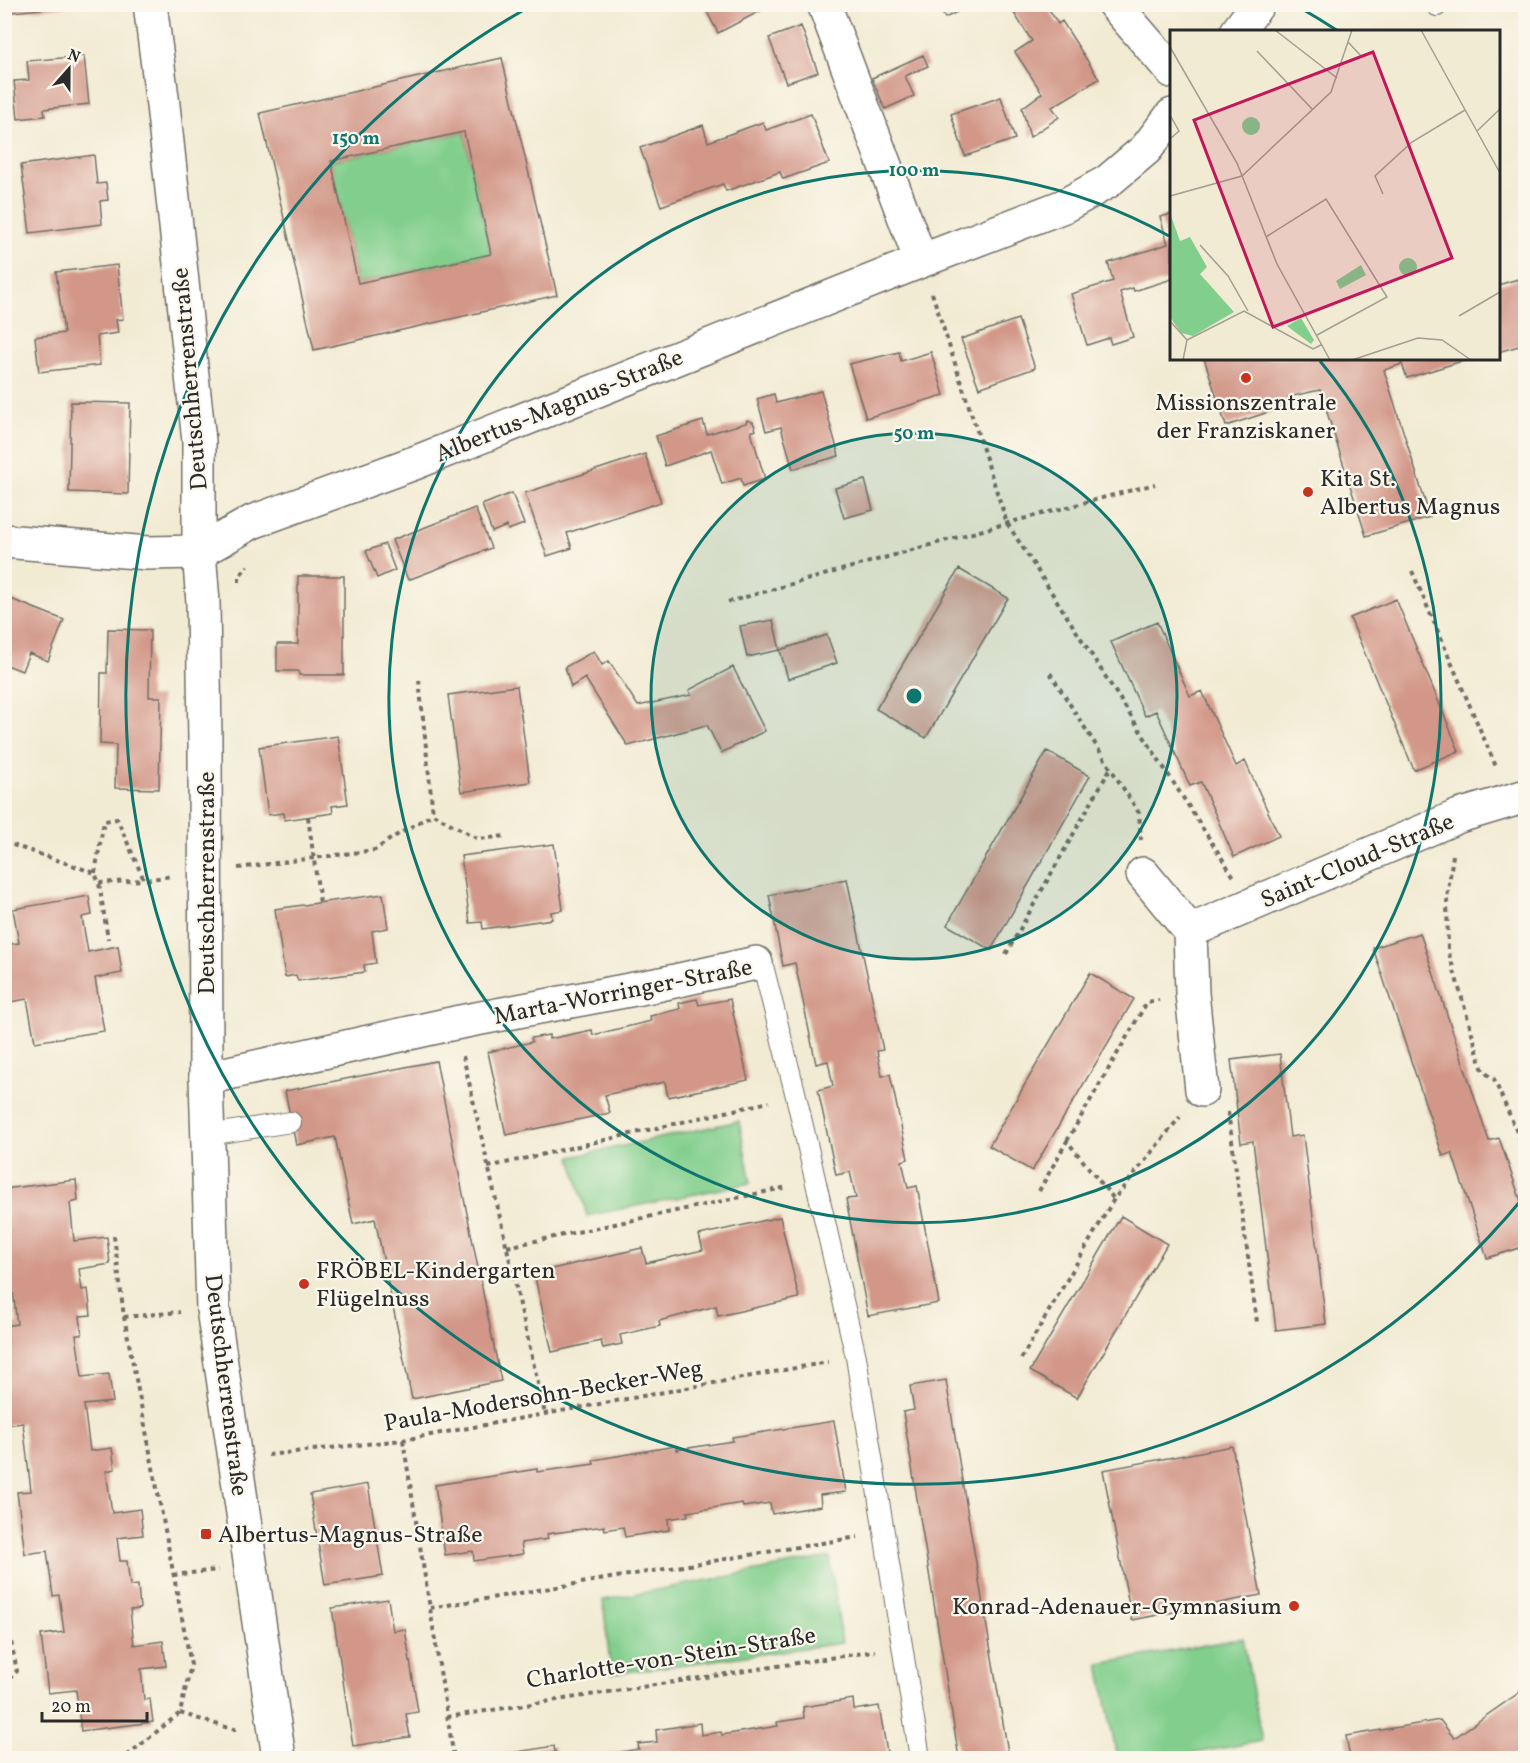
<svg xmlns="http://www.w3.org/2000/svg" width="1530" height="1763" viewBox="0 0 1530 1763" font-family="Vollkorn,serif">
<style>
.green{fill:#82cf8d;stroke:#567d5c;stroke-width:1.5}
.building{fill:#d29788;fill-rule:evenodd}
.lines{fill:none;stroke-linecap:round;stroke-linejoin:round}
.service-casing{stroke:#716e66;stroke-width:22}
.minor-casing{stroke:#716e66;stroke-width:36}
.tertiary-casing{stroke:#716e66;stroke-width:36}
.path{stroke:#716e66;stroke-width:4;stroke-dasharray:4.5 4.5;stroke-linecap:butt}
.service{stroke:#fff;stroke-width:20}
.minor{stroke:#fff;stroke-width:33}
.tertiary{stroke:#fff;stroke-width:33}
.ring{fill:none;stroke:#0f766e;stroke-width:3}
.poi-dot{fill:#c8321e;stroke:#fbf7ec;stroke-width:2}
.labels{text-anchor:middle;stroke-width:4.5;stroke-linejoin:round;paint-order:stroke}
.street-label{font-size:24px;fill:#2b2b2b;stroke:#fbf7ec}
.poi-label{font-size:24px;fill:#2b2b2b;stroke:#fbf7ec;text-anchor:start}
.inset-road{fill:none;stroke:#a29e90;stroke-width:1.5}
.view{fill:#c2185b;fill-opacity:0.15;stroke:#c2185b;stroke-width:3}
.inset-edge{fill:none;stroke:#2b2b2b;stroke-width:3}
.centre{fill:#0f766e;stroke:#fbf7ec;stroke-width:3}
.ring-label{font-size:18px;text-anchor:middle;font-weight:bold;fill:#0f766e;stroke:#fbf7ec;stroke-width:4.5;stroke-linejoin:round;paint-order:stroke}
</style>
<rect width="100%" height="100%" fill="#fbf7ec"/>
<filter id="ink" filterUnits="userSpaceOnUse"><feTurbulence type="fractalNoise" baseFrequency=".0167" numOctaves="2"/><feDisplacementMap in="SourceGraphic" scale="12" xChannelSelector="R" yChannelSelector="G"/><feConvolveMatrix kernelMatrix="1 2 1 2 8 2 1 2 1" color-interpolation-filters="sRGB"/></filter>
<filter id="wash" filterUnits="userSpaceOnUse"><feTurbulence type="fractalNoise" baseFrequency=".008" numOctaves="4" result="noise"/><feDisplacementMap in="SourceGraphic" scale="24" xChannelSelector="R" yChannelSelector="G"/><feGaussianBlur stdDeviation="1.35" result="paint"/><feColorMatrix in="noise" values="0 0 0 0 0 0 0 0 0 0 0 0 0 0 0 0 0 1.4 0 .05"/><feComposite in="paint" operator="in"/></filter>
<g filter="url(#wash)">
<rect width="100%" height="100%" fill="#f2ebd4"/>
<path class="green" d="M 464,132 L 491,254 L 358,283 L 331,161 Z
M 739,1121 L 751,1183 L 587,1216 L 571,1157 Z
M 830,1557 L 842,1643 L 611,1674 L 603,1600 Z
M 1243,1638 L 1262,1741 L 1168,1758 L 1117,1758 L 1099,1664 Z"/>
<g id="blocks">
<path class="building" d="M 4,4 L 68,4 L 68,6 L 4,13 Z
M 703,4 L 766,4 L 768,7 L 718,33 Z
M 937,4 L 973,4 L 945,18 Z
M 1008,4 L 1046,4 L 1058,24 L 1062,21 L 1099,79 L 1052,107 L 1059,117 L 1030,137 L 1022,108 L 1042,93 L 1015,52 L 1032,41 Z
M 801,26 L 818,72 L 786,83 L 769,38 Z
M 923,55 L 928,66 L 905,76 L 914,96 L 885,109 L 872,78 Z
M 84,56 L 89,104 L 44,109 L 45,116 L 18,119 L 14,81 L 29,80 L 27,61 Z
M 502,58 L 557,295 L 314,350 L 260,113 ZM 464,132 L 491,254 L 358,283 L 331,161 Z
M 1001,97 L 1015,139 L 965,156 L 951,114 Z
M 811,114 L 829,163 L 783,179 L 780,172 L 726,191 L 723,184 L 661,206 L 640,148 L 703,125 L 708,142 L 763,122 L 766,130 Z
M 94,155 L 97,184 L 106,183 L 108,200 L 100,201 L 102,224 L 30,233 L 21,165 Z
M 1172,214 L 1172,279 L 1134,291 L 1133,288 L 1120,292 L 1133,337 L 1111,344 L 1109,338 L 1087,345 L 1071,294 L 1113,281 L 1108,263 L 1168,244 L 1160,217 Z
M 117,265 L 123,319 L 116,320 L 118,333 L 97,336 L 100,365 L 39,372 L 35,337 L 64,333 L 56,272 Z
M 1518,279 L 1526,304 L 1526,344 L 1498,352 L 1498,285 Z
M 1018,319 L 1035,368 L 979,388 L 961,339 Z
M 899,352 L 901,361 L 931,352 L 944,395 L 866,418 L 849,364 Z
M 1204,358 L 1472,358 L 1407,378 L 1402,364 L 1384,370 L 1430,517 L 1366,536 L 1320,390 L 1288,397 L 1290,405 L 1226,426 Z
M 821,391 L 839,456 L 793,469 L 781,427 L 766,431 L 757,399 L 774,394 L 776,403 Z
M 71,402 L 130,403 L 128,494 L 69,492 Z
M 747,420 L 753,422 L 756,430 L 751,432 L 765,479 L 743,486 L 741,478 L 722,484 L 711,450 L 665,466 L 656,436 L 703,421 L 707,434 L 746,423 Z
M 645,454 L 661,502 L 567,533 L 572,548 L 547,556 L 525,493 Z
M 865,480 L 873,510 L 844,518 L 835,488 Z
M 512,493 L 524,524 L 508,530 L 507,526 L 492,532 L 482,505 Z
M 475,508 L 491,548 L 408,580 L 392,540 Z
M 385,544 L 395,570 L 377,578 L 366,551 Z
M 959,569 L 1008,598 L 926,738 L 876,709 Z
M 298,576 L 344,576 L 344,675 L 299,675 L 298,671 L 277,671 L 277,644 L 298,644 Z
M 11,599 L 64,620 L 48,661 L 29,653 L 22,671 L 4,664 L 4,616 Z
M 1396,599 L 1459,751 L 1414,770 L 1350,618 Z
M 773,620 L 780,650 L 747,657 L 740,626 Z
M 1157,622 L 1190,696 L 1202,691 L 1236,766 L 1245,761 L 1279,836 L 1234,857 L 1201,782 L 1190,786 L 1156,711 L 1145,716 L 1111,642 Z
M 108,629 L 150,630 L 149,697 L 161,697 L 159,789 L 115,788 L 116,745 L 100,744 L 101,673 L 107,673 Z
M 827,635 L 837,663 L 788,679 L 780,650 Z
M 594,651 L 602,665 L 609,661 L 638,706 L 691,695 L 689,690 L 733,667 L 765,731 L 721,753 L 707,725 L 628,746 L 585,678 L 571,687 L 565,667 Z
M 517,686 L 530,782 L 461,792 L 448,695 Z
M 338,736 L 348,804 L 332,806 L 333,813 L 285,820 L 284,813 L 268,815 L 259,747 Z
M 1047,751 L 1090,776 L 991,950 L 947,925 Z
M 554,844 L 563,910 L 551,912 L 552,919 L 483,929 L 482,922 L 470,923 L 461,856 Z
M 847,879 L 883,1050 L 877,1051 L 882,1076 L 890,1074 L 908,1159 L 902,1161 L 908,1188 L 917,1186 L 939,1303 L 868,1316 L 846,1199 L 856,1198 L 850,1172 L 836,1175 L 818,1090 L 833,1086 L 828,1061 L 816,1064 L 795,963 L 783,966 L 769,895 Z
M 383,894 L 388,928 L 372,931 L 376,963 L 364,965 L 365,972 L 298,981 L 296,975 L 285,977 L 275,909 Z
M 89,896 L 92,915 L 82,917 L 88,952 L 118,946 L 122,973 L 95,978 L 104,1031 L 35,1042 L 27,999 L 4,1003 L 4,945 L 19,943 L 13,909 Z
M 1420,933 L 1489,1141 L 1499,1138 L 1526,1216 L 1526,1246 L 1487,1258 L 1452,1153 L 1443,1156 L 1373,948 Z
M 1090,973 L 1134,999 L 1032,1171 L 989,1146 Z
M 697,999 L 699,1005 L 730,999 L 748,1080 L 668,1097 L 665,1082 L 605,1095 L 610,1113 L 506,1135 L 488,1052 L 532,1042 L 531,1038 L 549,1035 L 549,1039 L 592,1030 L 593,1035 L 651,1021 L 650,1016 L 680,1009 L 679,1003 Z
M 1280,1054 L 1290,1137 L 1303,1135 L 1326,1324 L 1276,1330 L 1253,1141 L 1241,1143 L 1231,1060 Z
M 436,1061 L 501,1381 L 412,1399 L 375,1219 L 353,1224 L 335,1137 L 296,1145 L 285,1091 Z
M 76,1180 L 78,1201 L 70,1203 L 74,1241 L 107,1237 L 110,1264 L 79,1269 L 82,1290 L 88,1289 L 91,1315 L 80,1316 L 82,1335 L 76,1335 L 82,1377 L 109,1374 L 113,1402 L 84,1405 L 90,1451 L 112,1448 L 115,1469 L 106,1471 L 112,1513 L 140,1509 L 143,1535 L 117,1538 L 120,1561 L 127,1561 L 130,1586 L 138,1585 L 140,1609 L 130,1610 L 134,1645 L 163,1641 L 166,1666 L 141,1669 L 144,1700 L 150,1699 L 153,1722 L 81,1731 L 76,1690 L 48,1693 L 41,1635 L 64,1632 L 59,1595 L 53,1596 L 47,1551 L 25,1554 L 17,1492 L 31,1491 L 23,1423 L 4,1425 L 4,1326 L 17,1324 L 13,1290 L 4,1291 L 4,1189 Z
M 1121,1216 L 1167,1244 L 1077,1398 L 1030,1371 Z
M 780,1217 L 799,1298 L 718,1316 L 716,1306 L 659,1321 L 660,1326 L 620,1335 L 622,1344 L 603,1348 L 601,1341 L 552,1352 L 534,1273 L 642,1248 L 646,1263 L 703,1250 L 699,1235 Z
M 946,1380 L 963,1486 L 1009,1758 L 959,1758 L 903,1412 L 914,1410 L 910,1386 Z
M 834,1421 L 846,1492 L 820,1495 L 821,1506 L 772,1514 L 770,1503 L 743,1507 L 742,1503 L 687,1512 L 688,1516 L 668,1519 L 669,1530 L 625,1537 L 623,1527 L 605,1530 L 604,1526 L 547,1534 L 548,1539 L 521,1543 L 523,1554 L 474,1561 L 473,1551 L 445,1555 L 435,1485 L 537,1469 L 537,1472 L 594,1464 L 593,1460 L 676,1446 L 676,1450 L 733,1441 L 732,1437 Z
M 1232,1446 L 1261,1595 L 1132,1620 L 1103,1470 Z
M 368,1484 L 383,1576 L 325,1585 L 310,1494 Z
M 388,1599 L 393,1631 L 405,1629 L 418,1712 L 406,1714 L 410,1737 L 353,1746 L 332,1608 Z
M 1526,1688 L 1526,1754 L 1507,1758 L 1350,1758 L 1346,1736 L 1440,1720 L 1454,1738 Z
M 853,1699 L 854,1710 L 879,1706 L 888,1758 L 586,1758 L 639,1749 L 638,1744 L 657,1742 L 656,1730 L 700,1723 L 701,1735 L 721,1732 L 722,1735 L 778,1726 L 777,1722 L 804,1718 L 803,1707 Z
M 554,1746 L 556,1758 L 505,1758 L 504,1754 Z
M 583,1753 L 583,1758 L 556,1758 L 556,1757 Z"/>
</g>
</g>
<g filter="url(#ink)">
<use href="#blocks" fill-opacity="0" stroke="#716e66" stroke-width="1.5"/>
<g class="lines">
<defs>
<path id="service" d="M 1437,4 L 1437,6
M 756,963 L 762,962 L 796,1096 L 856,1357 L 920,1758
M 208,1135 L 291,1122"/>
<path id="minor" d="M 824,4 L 921,261
M 1114,4 L 1172,71
M 1237,32 L 1258,4
M 4,541 L 148,553 L 199,552 L 252,522 L 417,462 L 921,261 L 1064,206 L 1107,182 L 1146,149 L 1172,115
M 1143,874 L 1190,931
M 206,1078 L 455,1023 L 661,984 L 756,963
M 1202,1090 L 1192,993 L 1190,931 L 1459,816 L 1526,796"/>
<path id="tertiary" d="M 150,4 L 163,105 L 199,441 L 199,552 L 203,602 L 205,742 L 206,1078 L 213,1309 L 279,1758"/>
</defs>
<use href="#service" class="service-casing"/>
<use href="#minor" class="minor-casing"/>
<use href="#tertiary" class="tertiary-casing"/>
<path class="path" d="M 932,293 L 1007,523 L 1234,877
M 1412,571 L 1497,769
M 239,582 L 239,576 L 248,566
M 728,602 L 1015,521 L 1155,484
M 1050,673 L 1139,813 L 1141,840
M 419,680 L 433,814
M 308,817 L 320,903
M 4,842 L 95,873 L 99,883 L 108,939
M 1453,855 L 1447,898 L 1448,950 L 1483,1071 L 1494,1079 L 1526,1153
M 238,868 L 375,850 L 392,838 L 433,814 L 478,839 L 505,836
M 95,873 L 104,821 L 117,819 L 144,880 L 172,876
M 99,883 L 144,880
M 1006,954 L 1110,769
M 463,1056 L 545,1414
M 1228,1112 L 1257,1322
M 1067,1141 L 1147,1002 L 1159,1000
M 488,1167 L 769,1102
M 1039,1191 L 1067,1141 L 1114,1199
M 114,1236 L 124,1317 L 191,1665 L 180,1713 L 124,1758
M 507,1247 L 788,1187
M 124,1317 L 180,1312
M 1021,1359 L 1114,1199 L 1180,1117
M 403,1440 L 454,1758
M 268,1455 L 403,1440 L 828,1362
M 173,1575 L 218,1570
M 4,1607 L 17,1671 L 4,1684
M 430,1608 L 858,1537
M 180,1713 L 232,1729 L 240,1729
M 447,1717 L 875,1651"/>
<use href="#service" class="service"/>
<use href="#minor" class="minor"/>
<use href="#tertiary" class="tertiary"/>
</g>
</g>
<circle cx="914" cy="696" r="263" fill="#0f766e" fill-opacity=".12"/>
<g class="ring">
<circle cx="914" cy="696" r="263"/>
<path d="M1320 361A526 526 0 1 1 1169 236"/>
<path d="M1523 1198A789 789 0 1 1 531 6M1297 6A789 789 0 0 1 1338 31"/>
</g>
<g class="poi-dot">
<circle cx="1246" cy="378" r="6"/>
<circle cx="1308" cy="492" r="6"/>
<circle cx="304" cy="1284" r="6"/>
<rect x="200" y="1528" width="12" height="12" rx="3"/>
<circle cx="1294" cy="1606" r="6"/>
</g>
<g class="labels">
<g class="street-label">
<text transform="translate(189 379) rotate(-95)" y="8">Deutschherrenstraße</text>
<text transform="translate(559 405) rotate(-22)" y="8">Albertus-Magnus-Straße</text>
<text transform="translate(1357 860) rotate(-23)" y="8">Saint-Cloud-Straße</text>
<text transform="translate(206 883) rotate(-90)" y="8">Deutschherrenstraße</text>
<text transform="translate(623 991) rotate(-11)" y="8">Marta-Worringer-Straße</text>
<text transform="translate(227 1385) rotate(83)" y="8">Deutschherrenstraße</text>
<text transform="translate(543 1395) rotate(-10)" y="8">Paula-Modersohn-Becker-Weg</text>
<text transform="translate(671 1657) rotate(-9)" y="8">Charlotte-von-Stein-Straße</text>
</g>
<g class="poi-label">
<text x="1246" y="410" text-anchor="middle">Missionszentrale<tspan x="1246" dy="28">der Franziskaner</tspan></text>
<text x="1320" y="486">Kita St.<tspan x="1320" dy="28">Albertus Magnus</tspan></text>
<text x="316" y="1278">FRÖBEL-Kindergarten<tspan x="316" dy="28">Flügelnuss</tspan></text>
<text x="218" y="1542">Albertus-Magnus-Straße</text>
<text x="1282" y="1614" text-anchor="end">Konrad-Adenauer-Gymnasium</text>
</g>
</g>
<g transform="translate(1170 30)">
<rect width="330" height="330" fill="#f2ebd4"/>
<path d="M72 96a9 9 0 1 1 18 0a9 9 0 1 1-18 0ZM 0,183 L 10,211 L 20,207 L 37,237 L 30,244 L 64,282 L 23,306 L 11,303 L 0,287 ZM229 237a9 9 0 1 1 18 0a9 9 0 1 1-18 0ZM 191,235 L 196,245 L 170,259 L 166,251 ZM 131,288 L 144,310 L 141,314 L 117,296 Z" fill="#82cf8d"/>
<path class="inset-road" d="M 105,0 L 167,48M 251,0 L 330,143M 178,12 L 192,27M 0,17 L 67,133 L 107,234 L 160,330M 87,21 L 143,80M 0,85 L 9,101 L 0,109M 307,101 L 330,79M 213,164 L 205,146 L 242,112 L 295,80M 0,166 L 72,146 L 161,62 L 182,0M 96,207 L 156,169 L 217,267 L 147,305M 30,215 L 58,246 L 78,281M 289,286 L 330,262M 0,291 L 17,310M 17,310 L 74,281 L 143,319 L 151,315M 13,330 L 17,310M 182,330 L 248,308 L 272,310 L 301,330"/>
<path class="view" d="M 203,22 L 282,228 L 103,297 L 24,90 Z"/>
<rect width="330" height="330" class="inset-edge"/>
</g>
<circle cx="914" cy="696" r="9" class="centre"/>
<g class="ring-label">
<text x="356" y="144">150 m</text>
<text x="914" y="176">100 m</text>
<text x="914" y="439">50 m</text>
</g>
<rect width="1530" height="1763" fill="none" stroke="#fbf7ec" stroke-width="24"/>
<g transform="translate(69 69) rotate(21)" stroke="#fbf7ec" stroke-width="4.5" paint-order="stroke">
<path d="M0-4.5L10 22L0 15L-10 22Z" fill="#2b2b2b"/>
<text y="-9" font-size="16" font-weight="bold" text-anchor="middle" fill="#2b2b2b">N</text>
</g>
<path d="M42 1712v9h105v-9" fill="none" stroke="#2b2b2b" stroke-width="3"/>
<text x="51" y="1712" font-size="18" fill="#2b2b2b" stroke="#fbf7ec" stroke-width="4.5" paint-order="stroke">20 m</text>
</svg>
